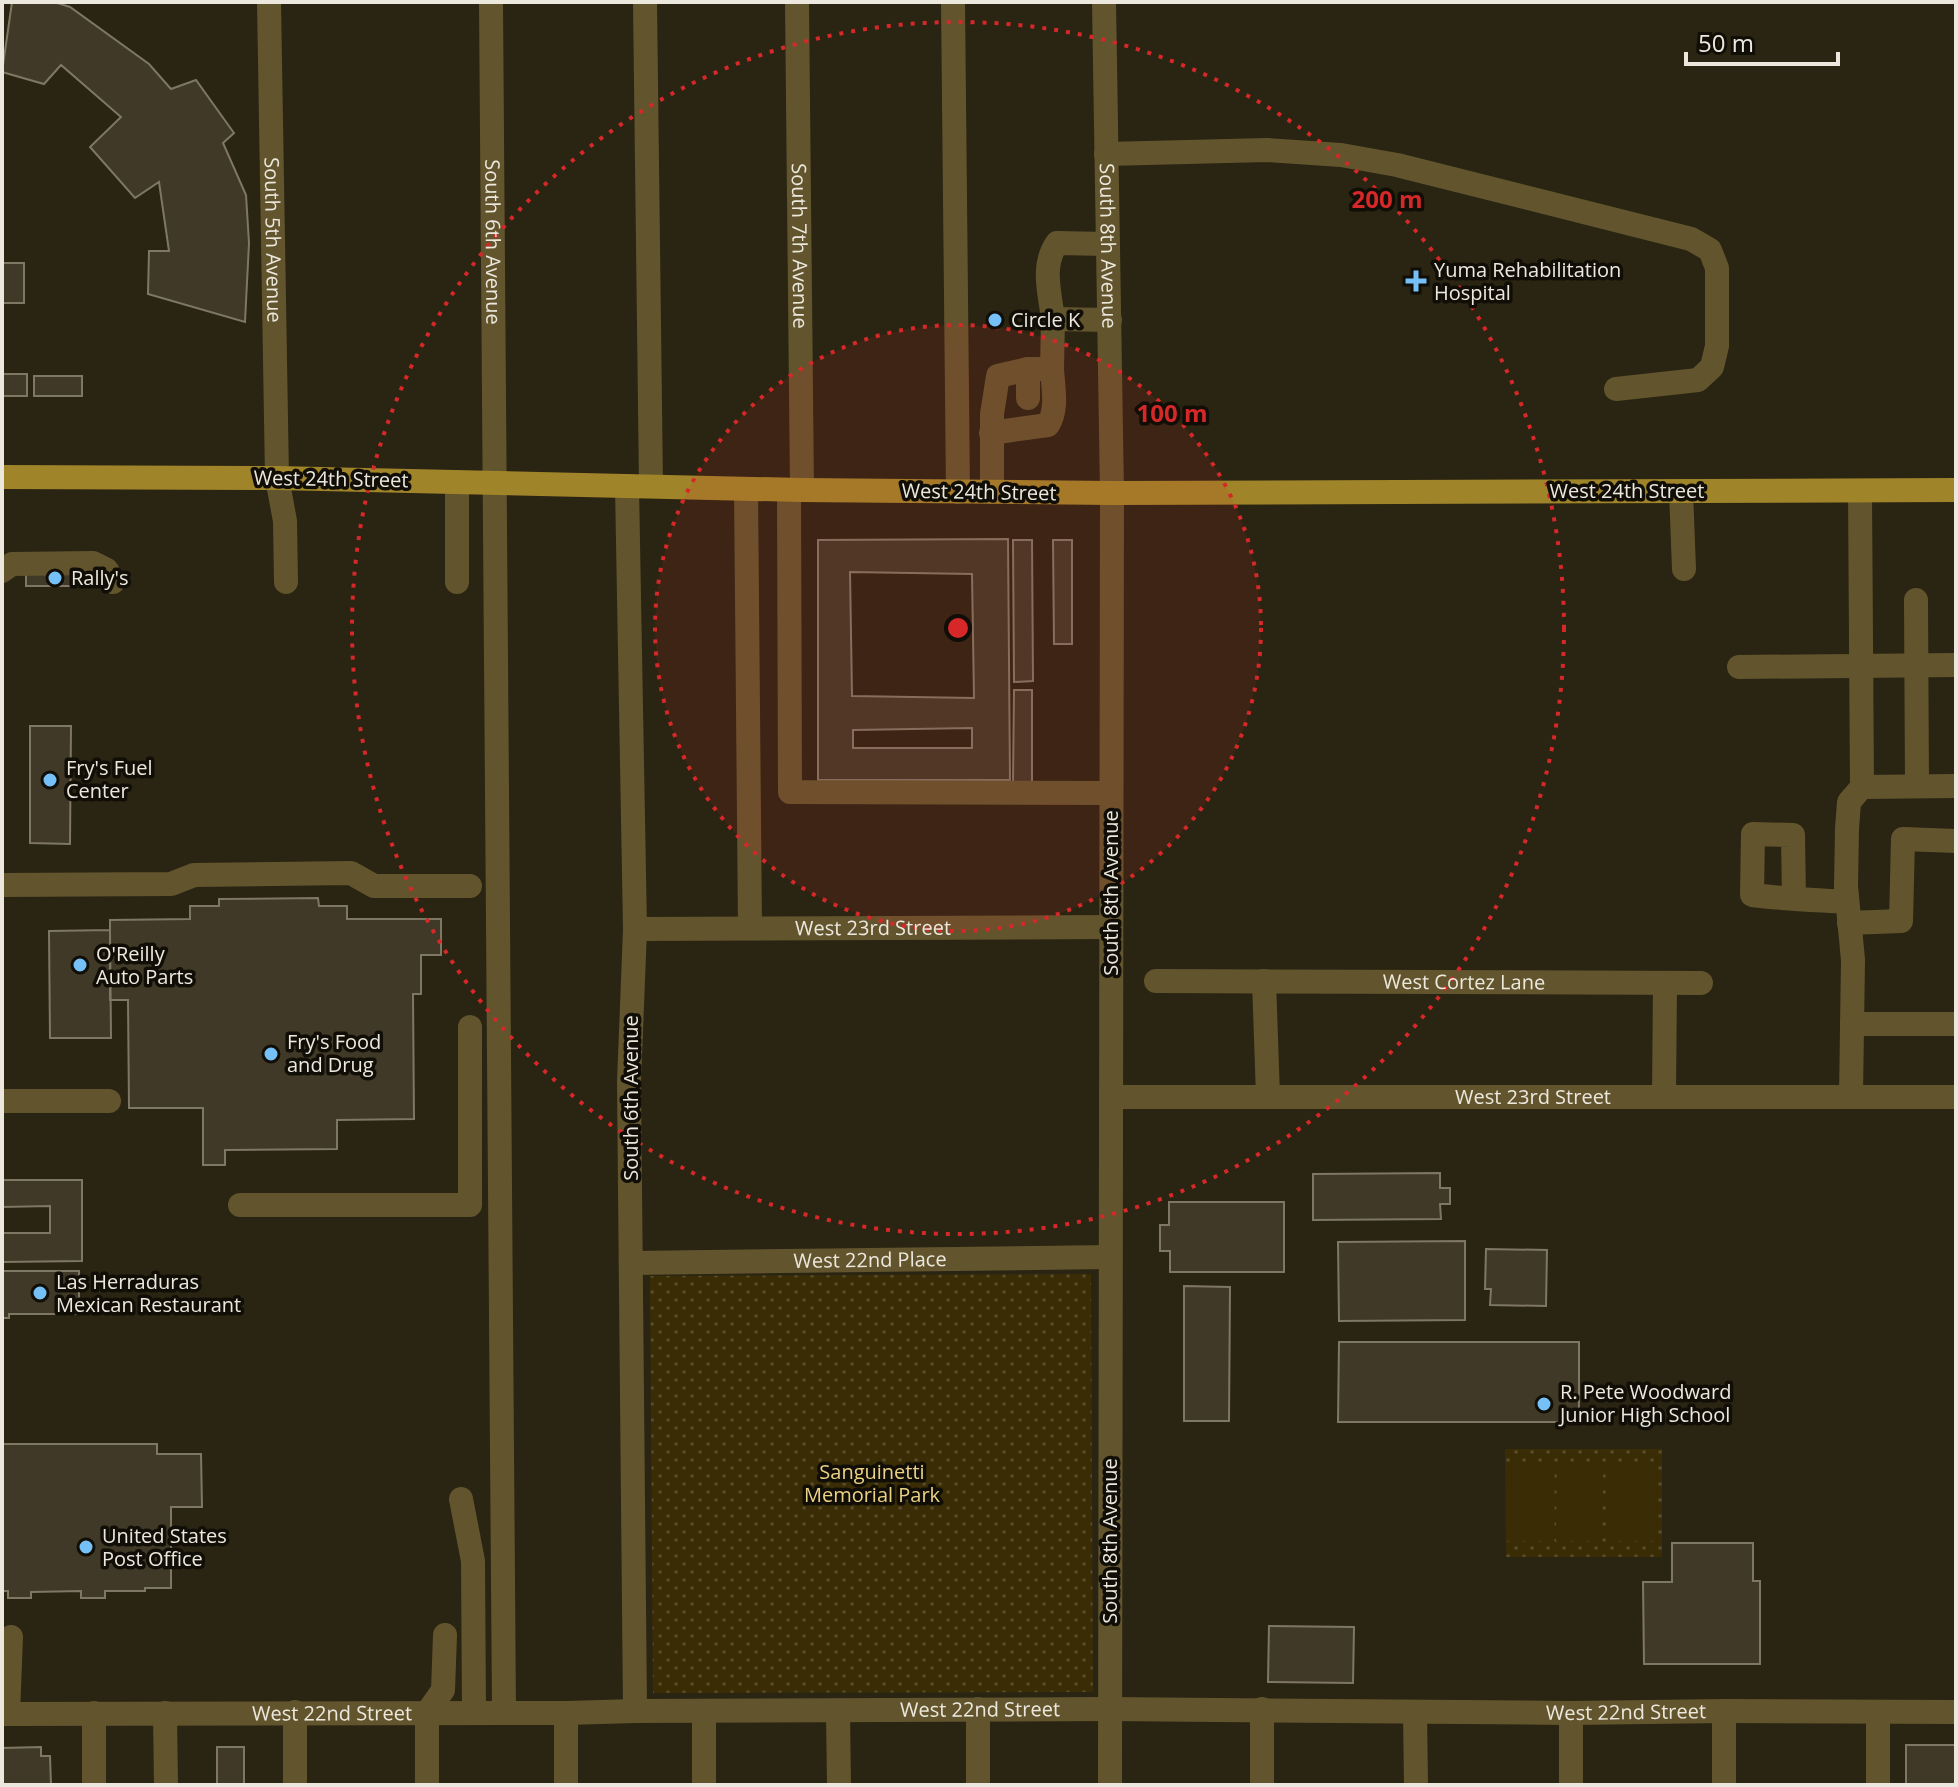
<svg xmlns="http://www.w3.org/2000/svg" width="1958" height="1787" viewBox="0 0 1958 1787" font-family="'Open Sans',sans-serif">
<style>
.grass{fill:url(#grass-dots)}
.garden{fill:#3a2d05}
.building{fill:#403927;stroke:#7e7763;stroke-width:2;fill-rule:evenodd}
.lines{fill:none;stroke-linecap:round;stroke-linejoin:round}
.minor{stroke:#62552e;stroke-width:24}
.major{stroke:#a0842a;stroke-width:24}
.ring{fill:none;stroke:#d62828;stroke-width:4;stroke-dasharray:4 8}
.poi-dot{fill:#75c0f6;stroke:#100e06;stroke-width:3}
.labels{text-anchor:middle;stroke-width:7;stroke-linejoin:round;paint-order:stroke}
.street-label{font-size:20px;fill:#ece8dd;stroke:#100e06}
.poi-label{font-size:20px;fill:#ece8dd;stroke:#100e06;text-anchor:start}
.park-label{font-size:20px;fill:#ecd285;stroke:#100e06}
.centre{fill:#d62828;stroke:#100e06;stroke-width:4}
.ring-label{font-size:24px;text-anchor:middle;font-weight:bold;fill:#d62828;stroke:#100e06;stroke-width:7;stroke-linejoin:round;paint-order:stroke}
</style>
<defs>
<pattern id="grass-dots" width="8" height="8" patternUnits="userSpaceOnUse" patternTransform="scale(2)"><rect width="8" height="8" fill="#3a2d05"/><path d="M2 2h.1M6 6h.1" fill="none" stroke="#574b29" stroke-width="1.8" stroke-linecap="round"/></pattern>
</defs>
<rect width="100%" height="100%" fill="#2a2412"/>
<path class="grass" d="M 1091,1274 L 1093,1692 L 653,1693 L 650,1276 Z
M 1505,1449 L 1662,1449 L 1662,1557 L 1506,1557 Z"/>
<path class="garden" d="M 1506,1462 L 1552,1462 L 1552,1541 L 1506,1541 Z
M 1557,1462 L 1603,1463 L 1602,1541 L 1556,1541 Z
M 1608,1462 L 1654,1462 L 1654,1541 L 1608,1541 Z"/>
<path class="building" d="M 12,2 L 54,2 L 70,7 L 149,64 L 171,89 L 196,80 L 234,133 L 223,143 L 246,195 L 249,243 L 245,322 L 148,294 L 149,251 L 169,251 L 159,182 L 135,198 L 90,147 L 121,117 L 61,65 L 44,84 L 2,72 Z
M 2,263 L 24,263 L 24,303 L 2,303 Z
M 2,374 L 27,374 L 27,396 L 2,396 Z
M 34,376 L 82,376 L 82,396 L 34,396 Z
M 1008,539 L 1010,780 L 818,780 L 818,540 ZM 850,572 L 972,574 L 974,698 L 852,696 ZM 972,728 L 972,748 L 853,748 L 853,730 Z
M 1013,540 L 1032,540 L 1033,681 L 1014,682 Z
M 1053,540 L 1072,540 L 1072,644 L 1054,644 Z
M 26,570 L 83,570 L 84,586 L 26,586 Z
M 1014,690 L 1032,690 L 1032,783 L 1013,783 Z
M 30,726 L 71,726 L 70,844 L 30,843 Z
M 318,898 L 319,906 L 347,906 L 347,919 L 441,919 L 441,955 L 421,955 L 421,994 L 413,994 L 414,1119 L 337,1120 L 337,1149 L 225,1150 L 225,1165 L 203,1165 L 203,1108 L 129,1108 L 128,1000 L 110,1000 L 110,920 L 190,919 L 190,906 L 219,906 L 219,899 Z
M 110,930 L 111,1038 L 50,1038 L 49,931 Z
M 1440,1173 L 1440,1188 L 1450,1188 L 1450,1204 L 1440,1204 L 1441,1219 L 1313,1220 L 1313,1174 Z
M 2,1180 L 82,1180 L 82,1261 L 2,1262 L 2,1233 L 50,1233 L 50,1206 L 2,1207 Z
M 1169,1202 L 1284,1202 L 1284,1272 L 1170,1272 L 1170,1251 L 1160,1251 L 1160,1225 L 1169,1225 Z
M 1465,1241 L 1465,1320 L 1339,1321 L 1338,1242 Z
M 1486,1249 L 1547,1250 L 1546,1306 L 1490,1305 L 1491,1289 L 1485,1289 Z
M 2,1271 L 79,1271 L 79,1314 L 9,1314 L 9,1318 L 2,1318 Z
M 1184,1286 L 1230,1287 L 1229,1421 L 1184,1421 Z
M 1339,1342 L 1579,1342 L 1579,1422 L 1338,1422 Z
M 2,1444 L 157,1444 L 157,1454 L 201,1454 L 202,1507 L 171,1507 L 171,1588 L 145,1588 L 145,1591 L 105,1591 L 105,1598 L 81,1598 L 81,1591 L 31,1592 L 31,1598 L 8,1598 L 8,1591 L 2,1591 Z
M 1672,1543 L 1753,1543 L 1753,1581 L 1760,1581 L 1760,1664 L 1644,1664 L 1643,1582 L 1672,1582 Z
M 1269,1626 L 1354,1627 L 1353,1683 L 1268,1682 Z
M 1906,1745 L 1956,1745 L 1956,1785 L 1906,1785 Z
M 41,1747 L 41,1756 L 50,1756 L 51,1785 L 2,1785 L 2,1748 Z
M 217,1747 L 244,1747 L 244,1785 L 217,1785 Z"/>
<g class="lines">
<g class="minor">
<path id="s1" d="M 269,2 L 277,478 L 285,521 L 286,582"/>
<path id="s2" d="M 491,2 L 504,1713"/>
<path d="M 645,2 L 651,486"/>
<path id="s3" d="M 797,2 L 802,490"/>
<path d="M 953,2 L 958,492"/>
<path id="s4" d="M 1104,2 L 1112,493 L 1110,1785"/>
<path d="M 1106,154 L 1267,150 L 1341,155 L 1397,165 L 1691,239 L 1710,250 L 1717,268 L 1717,346 L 1712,367 L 1698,380 L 1616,389"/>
<path d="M 1053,319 C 1050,293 1041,266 1057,243 L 1107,244"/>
<path d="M 1028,369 L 1028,398"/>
<path d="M 991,433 L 1048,425 C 1058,409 1053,387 1052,369"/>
<path d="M 627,486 L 635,929 L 629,1082 L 635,1711"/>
<path d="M 746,489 L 750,928"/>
<path d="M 789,490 L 790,792 L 1110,793"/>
<path d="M 1681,491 L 1684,569"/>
<path d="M 1860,491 L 1862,787"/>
<path d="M 992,492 L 992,414 L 998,376 L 1028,369 L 1052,369 L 1053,319 L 1110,320"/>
<path d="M 2,571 L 12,564 L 93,563 L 107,570 L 113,582"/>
<path d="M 457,582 L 457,482"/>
<path d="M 1916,600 L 1917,786"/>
<path d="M 1739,667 L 1956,665"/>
<path d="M 2,885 L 171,884 L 194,875 L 351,873 L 374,886 L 470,886"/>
<path d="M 1794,899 L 1793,835 L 1753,834 L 1752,895 C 1784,899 1816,900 1847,902"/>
<path d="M 1849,923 L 1901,921 L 1903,839 L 1956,841"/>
<path id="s5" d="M 635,929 L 1111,927"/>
<path id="s6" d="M 1156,981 L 1701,983"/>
<path d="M 1264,981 L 1268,1096"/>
<path d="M 1852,1024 L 1956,1024"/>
<path d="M 1664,1095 L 1665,983"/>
<path d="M 1851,1096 L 1853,960 L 1846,886 L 1847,829 L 1849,802 L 1862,787 L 1956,786"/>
<path id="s7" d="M 1111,1097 L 1956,1097"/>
<path d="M 2,1101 L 109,1101"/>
<path d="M 240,1205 L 470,1205 L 470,1027"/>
<path id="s8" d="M 632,1263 L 1110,1257"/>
<path d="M 461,1499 L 473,1561 L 474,1713"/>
<path d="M 978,1709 L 978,1785"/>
<path d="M 1262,1709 L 1262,1785"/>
<path d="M 704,1711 L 704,1785"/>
<path d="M 295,1712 L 295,1785"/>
<path d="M 838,1712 L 839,1785"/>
<path d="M 1415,1712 L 1416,1785"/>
<path d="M 1878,1712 L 1878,1785"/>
<path d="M 94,1713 L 94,1785"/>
<path d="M 165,1713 L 166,1785"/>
<path d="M 566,1713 L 566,1785"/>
<path d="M 1571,1713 L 1571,1785"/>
<path id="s9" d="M 2,1714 L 566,1713 L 635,1711 L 1109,1709 L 1571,1713 L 1724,1711 L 1956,1712"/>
<path d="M 8,1714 L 11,1637"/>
<path d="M 427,1785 L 427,1713 L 443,1690 L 445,1635"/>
<path d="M 1724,1785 L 1724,1711"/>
</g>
<path class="major" d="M 2,477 L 277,478 L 802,490 L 1112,493 L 1956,490"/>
</g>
<circle cx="958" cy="628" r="303" fill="#d62828" fill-opacity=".12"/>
<g class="ring">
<circle cx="958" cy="628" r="303"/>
<circle cx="958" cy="628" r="606"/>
</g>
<g class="poi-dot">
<path d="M1412 269h8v8h8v8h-8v8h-8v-8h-8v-8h8z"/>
<circle cx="995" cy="320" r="8"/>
<circle cx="55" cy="578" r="8"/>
<circle cx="50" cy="780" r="8"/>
<circle cx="80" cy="965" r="8"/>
<circle cx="271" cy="1054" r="8"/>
<circle cx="40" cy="1293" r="8"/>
<circle cx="1544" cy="1404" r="8"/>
<circle cx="86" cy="1547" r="8"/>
</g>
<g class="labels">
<g class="street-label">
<text dy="7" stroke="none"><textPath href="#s1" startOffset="238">South 5th Avenue</textPath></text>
<text dy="7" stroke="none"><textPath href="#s2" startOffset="240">South 6th Avenue</textPath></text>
<text dy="7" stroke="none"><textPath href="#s3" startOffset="244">South 7th Avenue</textPath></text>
<text dy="7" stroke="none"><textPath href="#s4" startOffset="244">South 8th Avenue</textPath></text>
<text transform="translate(331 479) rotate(1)" y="7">West 24th Street</text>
<text x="1627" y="498">West 24th Street</text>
<text transform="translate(979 492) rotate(1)" y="7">West 24th Street</text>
<text transform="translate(1111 893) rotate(-90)" y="7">South 8th Avenue</text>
<text dy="7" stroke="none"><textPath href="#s5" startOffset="238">West 23rd Street</textPath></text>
<text dy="7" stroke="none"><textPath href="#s6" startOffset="308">West Cortez Lane</textPath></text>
<text dy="7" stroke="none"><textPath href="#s7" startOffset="422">West 23rd Street</textPath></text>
<text transform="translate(631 1098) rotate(-90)" y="7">South 6th Avenue</text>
<text dy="7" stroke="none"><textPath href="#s8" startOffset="238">West 22nd Place</textPath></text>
<text transform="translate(1110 1541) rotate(-90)" y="7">South 8th Avenue</text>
<text dy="7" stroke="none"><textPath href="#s9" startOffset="978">West 22nd Street</textPath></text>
<text dy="7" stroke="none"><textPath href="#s9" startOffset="330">West 22nd Street</textPath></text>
<text dy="7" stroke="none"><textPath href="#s9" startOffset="1624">West 22nd Street</textPath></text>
</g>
<g class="poi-label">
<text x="1434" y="277">Yuma Rehabilitation<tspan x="1434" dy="23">Hospital</tspan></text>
<text x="1011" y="327">Circle K</text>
<text x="71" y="585">Rally's</text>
<text x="66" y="775">Fry's Fuel<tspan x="66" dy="23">Center</tspan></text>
<text x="96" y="961">O'Reilly<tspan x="96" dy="23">Auto Parts</tspan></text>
<text x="287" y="1049">Fry's Food<tspan x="287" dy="23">and Drug</tspan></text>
<text x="56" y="1289">Las Herraduras<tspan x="56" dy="23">Mexican Restaurant</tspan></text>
<text x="1560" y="1399">R. Pete Woodward<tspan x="1560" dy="23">Junior High School</tspan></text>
<text x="102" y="1543">United States<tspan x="102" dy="23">Post Office</tspan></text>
</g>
<g class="park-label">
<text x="872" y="1479">Sanguinetti<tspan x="872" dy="23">Memorial Park</tspan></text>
</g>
</g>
<circle cx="958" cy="628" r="12" class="centre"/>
<g class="ring-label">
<text x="1387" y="208">200 m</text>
<text x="1172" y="422">100 m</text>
</g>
<rect width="1958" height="1787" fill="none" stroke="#ece8dd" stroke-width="8"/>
<path d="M1686 52v12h152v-12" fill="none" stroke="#ece8dd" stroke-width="4"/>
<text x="1698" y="52" font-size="24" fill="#ece8dd" stroke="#100e06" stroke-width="6" paint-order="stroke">50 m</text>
</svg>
